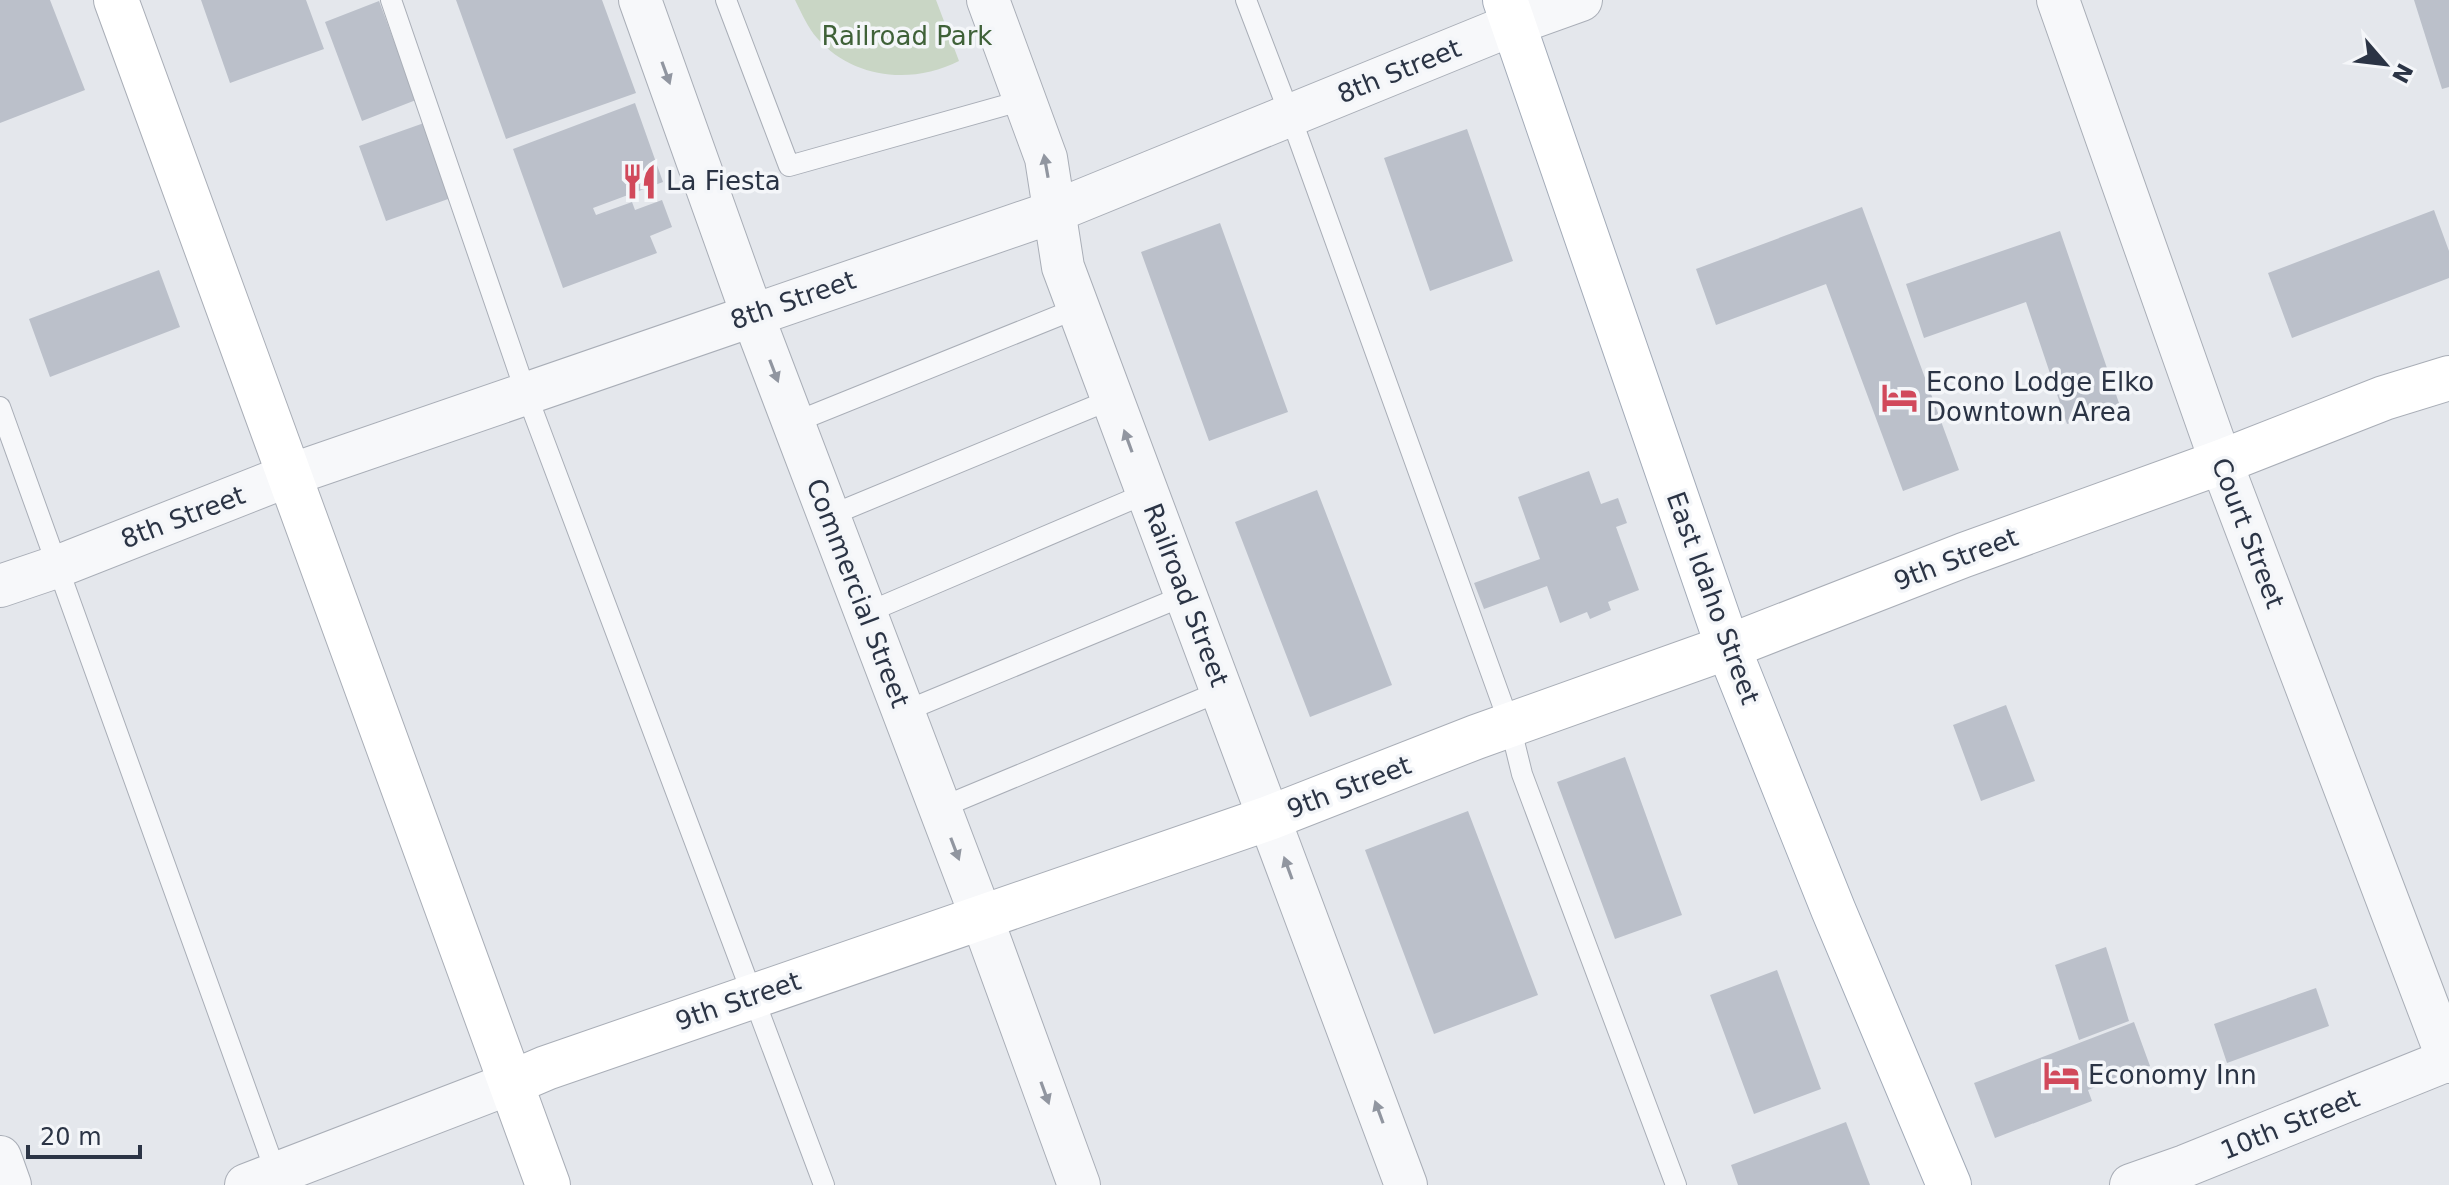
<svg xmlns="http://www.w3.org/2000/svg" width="2449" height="1185" viewBox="0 0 2449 1185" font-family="'DejaVu Sans',sans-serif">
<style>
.green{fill:#c9d6c5}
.building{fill:#bbc0ca}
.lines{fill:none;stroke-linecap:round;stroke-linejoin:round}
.lane-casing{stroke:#a9aeb7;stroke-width:22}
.street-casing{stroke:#a9aeb7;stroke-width:44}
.secondary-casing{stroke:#a9aeb7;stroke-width:46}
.primary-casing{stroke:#a3abb8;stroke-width:46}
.lane{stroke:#f7f8fa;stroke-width:20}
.street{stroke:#f7f8fa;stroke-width:42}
.secondary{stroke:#fff;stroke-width:44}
.primary{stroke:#fff;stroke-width:44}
.oneway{fill:#9196a0}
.labels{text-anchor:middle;stroke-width:7;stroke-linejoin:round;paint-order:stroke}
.park-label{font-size:26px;fill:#3f6138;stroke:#f4f6f9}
.street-label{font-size:26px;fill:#2b3445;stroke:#f4f6f9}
.poi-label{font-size:26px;fill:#2b3445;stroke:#f4f6f9;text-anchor:start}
</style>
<rect width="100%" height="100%" fill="#e4e7ec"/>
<path class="green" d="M 795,0 L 936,0 L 959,61 C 912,85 853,79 817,38 C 808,28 801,12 795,0 Z"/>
<path class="building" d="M 0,0 L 50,0 L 85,90 L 0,123 Z
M 201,0 L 306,0 L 324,49 L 230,83 Z
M 456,0 L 602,0 L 636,93 L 506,139 Z
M 2414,0 L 2449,0 L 2449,87 L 2442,89 Z
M 379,1 L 416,100 L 362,121 L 325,22 Z
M 635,103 L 663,182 L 593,208 L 596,215 L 632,202 L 635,210 L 662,200 L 672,227 L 650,236 L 657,253 L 563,288 L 513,149 Z
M 424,123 L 451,198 L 386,221 L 359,146 Z
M 1467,129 L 1513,261 L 1430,291 L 1384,158 Z
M 1862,207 L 1959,470 L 1903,491 L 1826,284 L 1716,325 L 1696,269 Z
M 2434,210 L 2449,251 L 2449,278 L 2292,338 L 2268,273 Z
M 1220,223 L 1288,412 L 1209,441 L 1141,252 Z
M 2060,231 L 2120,406 L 2067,424 L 2026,302 L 1924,338 L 1906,284 Z
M 159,270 L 180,327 L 50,377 L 29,319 Z
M 1589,471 L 1601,504 L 1618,498 L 1627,523 L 1616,527 L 1639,590 L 1608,602 L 1611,610 L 1590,619 L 1587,612 L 1560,623 L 1547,586 L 1484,609 L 1474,583 L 1540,559 L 1518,497 Z
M 1317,490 L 1392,685 L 1310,717 L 1235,522 Z
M 2006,705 L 2035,781 L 1981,801 L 1953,725 Z
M 1625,757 L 1682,915 L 1615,939 L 1557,782 Z
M 1468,811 L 1538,995 L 1434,1034 L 1365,850 Z
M 2106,947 L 2129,1021 L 2079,1040 L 2055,965 Z
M 1777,970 L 1821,1089 L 1754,1114 L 1710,995 Z
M 2316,988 L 2329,1026 L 2227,1063 L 2214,1024 Z
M 2134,1022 L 2150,1066 L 2088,1090 L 2092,1101 L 1995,1138 L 1974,1083 Z
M 1846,1122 L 1870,1185 L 1738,1185 L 1731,1165 Z"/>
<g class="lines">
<defs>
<path id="lane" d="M 391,0 L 526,393 L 824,1185
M 726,0 L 789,166 L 1024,100
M 1246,0 L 1290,115 L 1510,725 L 1522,774 L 1676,1185
M 0,407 L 276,1173
M 793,423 L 1078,308
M 829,516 L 1112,399
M 866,613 L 1147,493
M 903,712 L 1186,595
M 940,808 L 1221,691"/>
<path id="street" d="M 640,0 L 752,314 L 981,916 L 1079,1185
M 988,0 L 1046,158 L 1063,267 L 1406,1185
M 2058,0 L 2221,462 L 2449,1062
M 0,586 L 59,566 L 290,475 L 1053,212 L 1514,24 L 1581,0
M 0,1157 L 10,1185
M 246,1185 L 511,1083
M 2131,1185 L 2185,1166 L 2448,1060"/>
<path id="secondary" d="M 116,0 L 548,1185
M 511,1083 L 546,1068 L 1269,818 L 1476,737 L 1728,647 L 1964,555 L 2221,462 L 2384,398 L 2449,378"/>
<path id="primary" d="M 1505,0 L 1728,647 L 1833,909 L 1949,1185"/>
</defs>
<use href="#lane" class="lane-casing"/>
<use href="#street" class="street-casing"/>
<use href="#secondary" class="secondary-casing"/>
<use href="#primary" class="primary-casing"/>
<use href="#lane" class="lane"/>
<use href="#street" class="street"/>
<use href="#secondary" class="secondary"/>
<use href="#primary" class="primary"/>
</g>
<defs><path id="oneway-solid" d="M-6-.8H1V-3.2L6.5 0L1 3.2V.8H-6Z" transform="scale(2)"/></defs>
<g class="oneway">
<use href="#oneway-solid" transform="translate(666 73) rotate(70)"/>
<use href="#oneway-solid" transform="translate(1046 166) rotate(-100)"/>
<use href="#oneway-solid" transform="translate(774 371) rotate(69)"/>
<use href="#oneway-solid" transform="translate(1128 441) rotate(-110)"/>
<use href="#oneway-solid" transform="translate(955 849) rotate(69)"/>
<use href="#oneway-solid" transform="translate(1288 868) rotate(-110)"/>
<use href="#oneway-solid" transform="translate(1045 1093) rotate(70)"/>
<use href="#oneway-solid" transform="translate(1379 1112) rotate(-110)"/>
</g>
<defs>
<symbol id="restaurant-bare" viewBox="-9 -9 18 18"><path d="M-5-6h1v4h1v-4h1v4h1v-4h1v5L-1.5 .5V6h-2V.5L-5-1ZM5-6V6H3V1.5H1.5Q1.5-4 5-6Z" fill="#d1495b" stroke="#f4f6f9" stroke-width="2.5" paint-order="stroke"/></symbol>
<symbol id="hotel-bare" viewBox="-9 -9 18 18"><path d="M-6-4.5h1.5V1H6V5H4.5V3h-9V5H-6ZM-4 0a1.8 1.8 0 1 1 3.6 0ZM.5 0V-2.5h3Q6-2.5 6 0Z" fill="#d1495b" stroke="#f4f6f9" stroke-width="2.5" paint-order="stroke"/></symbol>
</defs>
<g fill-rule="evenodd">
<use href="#restaurant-bare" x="614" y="156" width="51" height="51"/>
<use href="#hotel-bare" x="1874" y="372" width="51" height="51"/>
<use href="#hotel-bare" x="2036" y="1050" width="51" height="51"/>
</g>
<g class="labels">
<g class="park-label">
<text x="907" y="45">Railroad Park</text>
</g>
<g class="street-label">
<text transform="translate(1399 71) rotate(-22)" y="9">8th Street</text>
<text transform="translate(793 300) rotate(-19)" y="9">8th Street</text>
<text transform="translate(183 517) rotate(-21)" y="9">8th Street</text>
<text transform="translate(2248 533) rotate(69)" y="9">Court Street</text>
<text transform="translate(1956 559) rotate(-21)" y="9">9th Street</text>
<text transform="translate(858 593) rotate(69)" y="9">Commercial Street</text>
<text transform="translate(1186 595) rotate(69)" y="9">Railroad Street</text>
<text transform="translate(1713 598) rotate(70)" y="9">East Idaho Street</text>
<text transform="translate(1349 787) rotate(-21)" y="9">9th Street</text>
<text transform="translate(738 1001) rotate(-19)" y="9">9th Street</text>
<text transform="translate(2290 1124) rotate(-22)" y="9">10th Street</text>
</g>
<g class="poi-label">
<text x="666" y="190">La Fiesta</text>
<text x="1926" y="391">Econo Lodge Elko<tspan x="1926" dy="30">Downtown Area</tspan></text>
<text x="2088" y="1084">Economy Inn</text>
</g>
</g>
<g transform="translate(2385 64) rotate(118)" stroke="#f4f6f9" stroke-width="6" paint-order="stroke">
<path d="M0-6L14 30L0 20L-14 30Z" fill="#2b3445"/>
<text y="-12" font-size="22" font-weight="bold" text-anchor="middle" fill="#2b3445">N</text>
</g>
<path d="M28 1145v12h112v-12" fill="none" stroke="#2b3445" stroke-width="4"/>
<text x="40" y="1145" font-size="24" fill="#2b3445" stroke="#f4f6f9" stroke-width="6" paint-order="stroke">20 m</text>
</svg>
